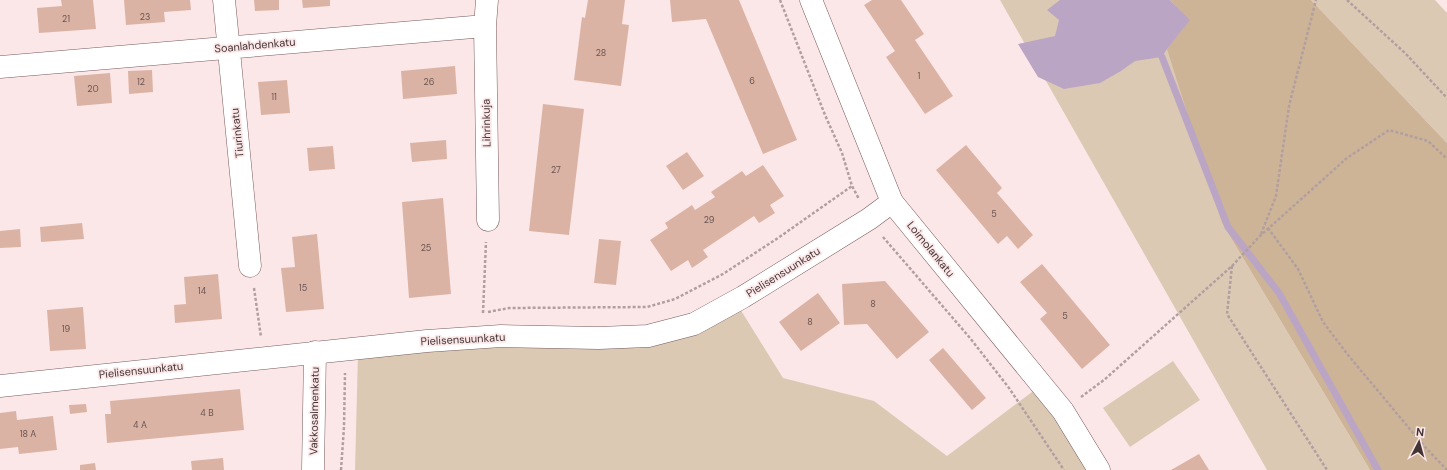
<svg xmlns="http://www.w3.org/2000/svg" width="1447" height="470" viewBox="0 0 1447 470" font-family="'DM Sans',sans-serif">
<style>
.green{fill:#dcc9b4}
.forest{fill:#ceb496}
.water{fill:#bba5c5}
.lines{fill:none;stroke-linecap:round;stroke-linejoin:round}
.stream{stroke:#bba5c5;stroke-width:7}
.building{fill:#dbb3a4}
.minor-casing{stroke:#785b5d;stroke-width:23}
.tertiary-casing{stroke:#785b5d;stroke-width:23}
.path{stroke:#b19fa0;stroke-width:2.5;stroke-dasharray:3 2;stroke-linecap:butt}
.minor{stroke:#fff;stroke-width:22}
.tertiary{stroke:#fff;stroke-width:22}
.labels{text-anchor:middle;stroke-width:3.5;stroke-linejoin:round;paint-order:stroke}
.number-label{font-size:9px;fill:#695452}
.street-label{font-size:11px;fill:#433536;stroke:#fce7e8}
</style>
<rect width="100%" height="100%" fill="#fce7e8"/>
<path class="green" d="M 1000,0 L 1170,0 L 1222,223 L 1370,470 L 1267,470 Z
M 1311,0 L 1435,0 L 1447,13 L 1447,143 Z
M 737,304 L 783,378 L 874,401 L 947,456 L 1040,386 L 1096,470 L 355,470 L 358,352 L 598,343 Z
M 1173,361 L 1200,400 L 1130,447 L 1103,408 Z"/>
<path class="forest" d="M 1170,0 L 1311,0 L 1447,143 L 1447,470 L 1370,470 L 1222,223 L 1167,49 L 1189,20 Z"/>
<path class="water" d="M 1060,0 L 1170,0 L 1190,20 L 1167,49 L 1162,57 L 1135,61 L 1121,71 L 1100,83 L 1064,89 L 1038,77 L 1018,44 L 1055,36 L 1059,20 L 1047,10 Z"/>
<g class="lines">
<path class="stream" d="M 1162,57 L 1228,227 L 1279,293 L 1378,470"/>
</g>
<path class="building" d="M 61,0 L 93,0 L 96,29 L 39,33 L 37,8 L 62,6 Z
M 124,0 L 190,0 L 191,10 L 164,12 L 165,22 L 126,25 Z
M 254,0 L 279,0 L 279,10 L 255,11 Z
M 302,0 L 330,0 L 330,6 L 303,8 Z
M 588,0 L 625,0 L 622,24 L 629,25 L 621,86 L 574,80 L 582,17 L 585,18 Z
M 670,0 L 739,0 L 797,140 L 763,154 L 706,19 L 672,22 Z
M 872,0 L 901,0 L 924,34 L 915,40 L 953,96 L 925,114 L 886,57 L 895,51 L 864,5 Z
M 455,66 L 457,94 L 403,99 L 401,71 Z
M 152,70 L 153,92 L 129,94 L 128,71 Z
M 110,73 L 112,103 L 77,106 L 74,76 Z
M 287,80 L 290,113 L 261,115 L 258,82 Z
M 543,104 L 584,109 L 569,235 L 529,231 Z
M 446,140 L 447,159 L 412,162 L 410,143 Z
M 966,145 L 1002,188 L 997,193 L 1033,235 L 1018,249 L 1007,236 L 998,244 L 936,170 Z
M 333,146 L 335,169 L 309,171 L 307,148 Z
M 687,152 L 704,176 L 683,190 L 666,166 Z
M 763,165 L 784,196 L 770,205 L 775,213 L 759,223 L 754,216 L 703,250 L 708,257 L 692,268 L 688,260 L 671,271 L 650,240 L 668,228 L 665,223 L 692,205 L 695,210 L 715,197 L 711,192 L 742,171 L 746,176 Z
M 443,198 L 451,294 L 409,298 L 402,202 Z
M 82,223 L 84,239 L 41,242 L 40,227 Z
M 20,229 L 21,247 L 0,248 L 0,231 Z
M 317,234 L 324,309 L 286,312 L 281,268 L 295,267 L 292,237 Z
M 599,239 L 621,241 L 616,285 L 594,283 Z
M 1042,264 L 1110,345 L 1082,369 L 1040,319 L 1047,313 L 1020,282 Z
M 218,274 L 222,319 L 175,323 L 174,305 L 186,304 L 184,277 Z
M 885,281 L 929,332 L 897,359 L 867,324 L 844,325 L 842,284 Z
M 818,293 L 840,323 L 801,351 L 779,322 Z
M 83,307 L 86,349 L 50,351 L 47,310 Z
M 943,348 L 986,398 L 972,410 L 929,360 Z
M 240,389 L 244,430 L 107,443 L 105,414 L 111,414 L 110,401 Z
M 86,404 L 87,412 L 70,414 L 69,405 Z
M 16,411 L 17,420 L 53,416 L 57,450 L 19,454 L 18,447 L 0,449 L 0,413 Z
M 1199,454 L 1209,470 L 1171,470 Z
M 223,458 L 224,470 L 192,470 L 191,461 Z
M 95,463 L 96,470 L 80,470 L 80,465 Z"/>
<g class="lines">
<defs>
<path id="minor" d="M 224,0 L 250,266
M 485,26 L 488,220
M 0,67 L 485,26 L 487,0
M 892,202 L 1063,411 L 1099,470
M 313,470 L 315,352"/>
<path id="tertiary" d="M 0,386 L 427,341 L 501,336 L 599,338 L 648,336 L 694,324 L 743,297 L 869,219 L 892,202 L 811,0"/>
</defs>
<use href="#minor" class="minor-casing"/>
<use href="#tertiary" class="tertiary-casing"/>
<path class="path" d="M 780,0 L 825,115 L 842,153 L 852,186 L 859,199
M 1347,0 L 1405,53 L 1447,98
M 1268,228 L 1298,269 L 1323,322 L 1348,355 L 1424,446 L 1447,470
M 1261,234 L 1276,196 L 1289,106 L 1316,0
M 883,237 L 970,338 L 1009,388 L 1064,470
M 1232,266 L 1227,314 L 1327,470
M 254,288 L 261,337
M 488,312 L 509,308 L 647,307 L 675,299 L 723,274 L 778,238 L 852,186
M 483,313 L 486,242
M 1081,397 L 1104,380 L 1232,266 L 1260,236 L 1347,158 L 1389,130 L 1428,141 L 1447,159
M 341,470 L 344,427 L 345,373"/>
<use href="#minor" class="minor"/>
<use href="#tertiary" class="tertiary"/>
</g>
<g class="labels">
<g class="number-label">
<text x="145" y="20">23</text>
<text x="66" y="22">21</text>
<text x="601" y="56">28</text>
<text x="919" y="79">1</text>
<text x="752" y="84">6</text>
<text x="141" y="85">12</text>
<text x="429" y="85">26</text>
<text x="93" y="92">20</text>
<text x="274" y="100">11</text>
<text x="556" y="173">27</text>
<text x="994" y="217">5</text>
<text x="709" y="223">29</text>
<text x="426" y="251">25</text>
<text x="303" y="291">15</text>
<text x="202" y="294">14</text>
<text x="873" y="307">8</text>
<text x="1065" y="319">5</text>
<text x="810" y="325">8</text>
<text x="66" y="332">19</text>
<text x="207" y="416">4 B</text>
<text x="140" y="428">4 A</text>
<text x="28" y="437">18 A</text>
</g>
<g class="street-label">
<text transform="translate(255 45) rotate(-5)" y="4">Soanlahdenkatu</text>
<text transform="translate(486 123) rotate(-91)" y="4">Lihrinkuja</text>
<text transform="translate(237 133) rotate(-96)" y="4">Tiurinkatu</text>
<text transform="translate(931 249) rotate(51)" y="4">Loimolankatu</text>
<text transform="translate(783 272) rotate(-32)" y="4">Pielisensuunkatu</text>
<text transform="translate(463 339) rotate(-3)" y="4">Pielisensuunkatu</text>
<text transform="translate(141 370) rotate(-6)" y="4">Pielisensuunkatu</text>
<text transform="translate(314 411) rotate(-89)" y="4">Vakkosalmenkatu</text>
</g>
</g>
<g transform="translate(1419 442) rotate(6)" stroke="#fce7e8" stroke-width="3" paint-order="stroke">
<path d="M0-3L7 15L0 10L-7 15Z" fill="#433536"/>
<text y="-6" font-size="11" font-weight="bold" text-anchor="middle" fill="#433536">N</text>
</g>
</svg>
